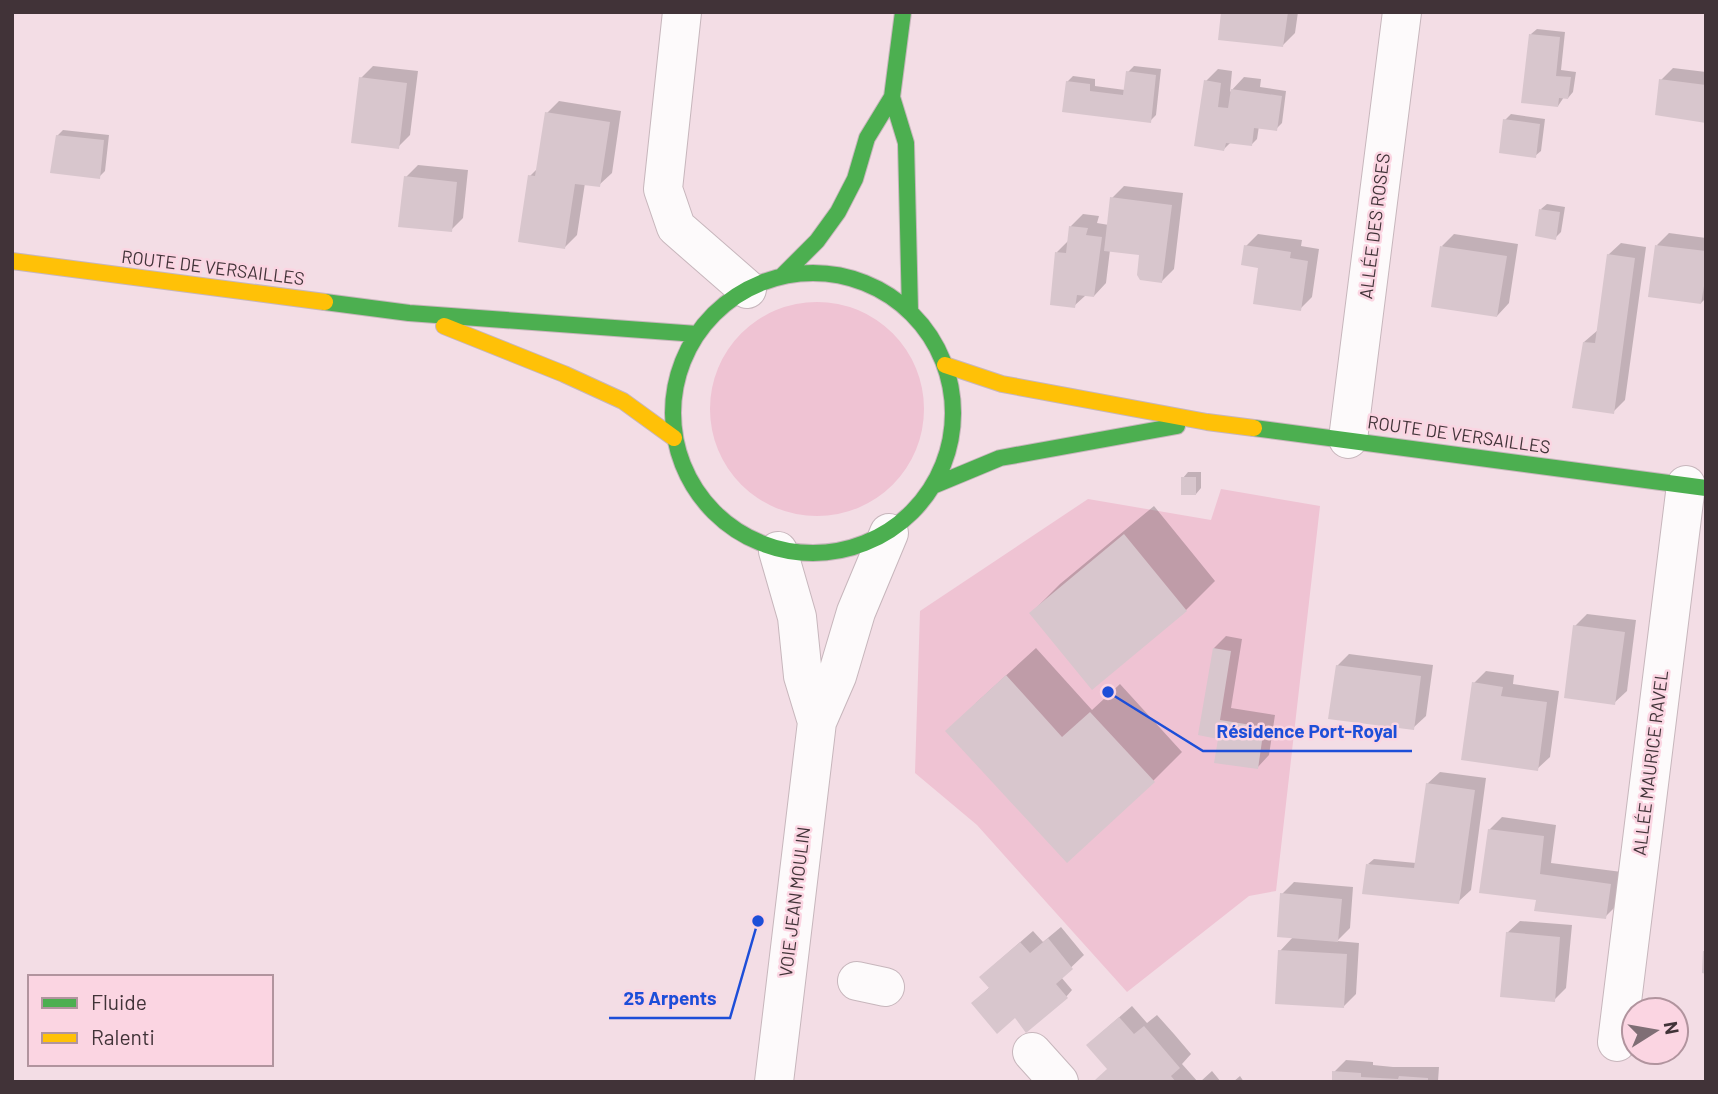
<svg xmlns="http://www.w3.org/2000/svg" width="1718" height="1094" viewBox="0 0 1718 1094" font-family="Barlow,sans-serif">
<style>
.green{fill:#efc3d3}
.shadow{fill:#0003}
.building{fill:#d8c6cd}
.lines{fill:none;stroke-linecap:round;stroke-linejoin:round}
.street-casing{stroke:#c7b6bc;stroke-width:40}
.fast-casing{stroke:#c7b6bc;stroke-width:18}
.slow-casing{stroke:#c7b6bc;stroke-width:18}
.street{stroke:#fdfafb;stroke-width:38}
.fast{stroke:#4caf50;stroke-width:16}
.slow{stroke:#ffc107;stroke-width:16}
.labels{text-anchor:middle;stroke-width:5;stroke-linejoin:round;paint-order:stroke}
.street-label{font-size:18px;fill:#413338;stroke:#fbd5e2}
.leader{fill:none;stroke:#1d4ed8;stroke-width:2.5}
.callout-dot{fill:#1d4ed8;stroke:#fbd5e2;stroke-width:2.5}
.callout-label{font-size:19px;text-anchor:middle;font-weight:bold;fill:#1d4ed8;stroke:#fbd5e2;stroke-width:5;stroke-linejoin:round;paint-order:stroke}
</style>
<rect width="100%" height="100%" fill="#f3dde5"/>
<path class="green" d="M710 409a107 107 0 1 1 214 0a107 107 0 1 1-214 0Z
M 1221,489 L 1320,506 L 1276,891 L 1249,896 L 1127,992 L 977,825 L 915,773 L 920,611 L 1088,499 L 1211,520 Z"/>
<path class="shadow" d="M 1223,12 L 1298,12 L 1295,33 L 1283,45 Z
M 1537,29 L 1565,32 L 1561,70 L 1576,72 L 1573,92 L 1568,98 L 1564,97 L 1558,106 L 1531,34 Z
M 373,66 L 418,71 L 410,135 L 398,147 L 361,78 Z
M 1134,66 L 1161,69 L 1156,115 L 1150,121 L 1067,82 L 1073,76 L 1095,79 L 1095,86 L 1125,90 L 1128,72 Z
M 1673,68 L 1706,72 L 1706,121 L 1661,80 Z
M 1218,69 L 1232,71 L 1230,92 L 1244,77 L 1261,79 L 1260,87 L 1286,91 L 1282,123 L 1276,129 L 1259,126 L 1257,139 L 1251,145 L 1231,142 L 1224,149 L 1206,81 Z
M 559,101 L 621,111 L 612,173 L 599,185 L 585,183 L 577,235 L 565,247 L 530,176 L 538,168 L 547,113 Z
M 1511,114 L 1545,119 L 1541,151 L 1535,156 L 1505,120 Z
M 63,130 L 109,135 L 105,171 L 99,177 L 57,136 Z
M 418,165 L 468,170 L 463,218 L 451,230 L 406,177 Z
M 1124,186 L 1183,193 L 1174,269 L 1162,281 L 1141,253 L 1110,250 L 1106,283 L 1094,296 L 1086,295 L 1074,306 L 1057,252 L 1069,240 L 1071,226 L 1083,214 L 1099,216 L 1097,223 L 1109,225 L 1112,198 Z
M 1547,204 L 1565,207 L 1561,232 L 1555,238 L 1541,209 Z
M 1669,233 L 1706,238 L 1706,298 L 1701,303 L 1657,245 Z
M 1258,234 L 1302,240 L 1301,246 L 1319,249 L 1312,297 L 1300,309 L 1260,266 L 1246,246 Z
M 1454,234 L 1518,244 L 1509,303 L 1497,316 L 1442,246 Z
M 1621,243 L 1646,247 L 1625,400 L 1613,412 L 1584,342 L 1598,330 L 1608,255 Z
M 1188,472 L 1201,472 L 1201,488 L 1196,494 L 1183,478 Z
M 1154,506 L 1215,581 L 1186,610 L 1031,613 L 1060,584 Z
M 1587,614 L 1636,620 L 1627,691 L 1614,703 L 1575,626 Z
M 1226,636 L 1242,639 L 1231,708 L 1275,715 L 1269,755 L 1257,768 L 1220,737 L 1214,648 Z
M 1036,648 L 1092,710 L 1120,684 L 1182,752 L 1153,781 L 976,703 Z
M 1349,654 L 1433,665 L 1426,716 L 1413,728 L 1337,666 Z
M 1486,671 L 1514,675 L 1513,684 L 1559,691 L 1550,757 L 1537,769 L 1474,683 Z
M 1440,772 L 1486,778 L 1471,890 L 1458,902 L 1368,864 L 1374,859 L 1416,863 L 1427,784 Z
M 1502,817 L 1556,825 L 1551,863 L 1622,872 L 1617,905 L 1605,917 L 1538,899 L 1489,830 Z
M 1294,882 L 1353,887 L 1350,928 L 1337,941 L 1359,943 L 1356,994 L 1344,1006 L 1280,951 L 1294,936 L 1282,894 Z
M 1520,921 L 1572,925 L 1566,988 L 1554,1000 L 1507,933 Z
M 1061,927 L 1084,955 L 1061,977 L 1072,990 L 1066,997 L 1015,1016 L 973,1003 L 990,987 L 994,965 L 1033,931 L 1043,942 Z
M 1132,1006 L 1147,1023 L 1157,1015 L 1174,1034 L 1191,1054 L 1182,1064 L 1198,1082 L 1099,1082 L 1109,1068 L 1101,1033 Z
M 1346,1060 L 1373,1062 L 1373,1065 L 1393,1067 L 1439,1067 L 1438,1081 L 1449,1082 L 1333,1082 L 1334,1072 Z
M 1212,1071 L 1221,1082 L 1200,1082 Z
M 1240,1076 L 1244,1082 L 1233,1082 Z"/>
<path class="building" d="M 1221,12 L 1288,12 L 1283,47 L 1218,40 Z
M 1529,34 L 1560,37 L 1556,76 L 1571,77 L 1568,99 L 1559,98 L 1558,107 L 1521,103 Z
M 1126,71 L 1156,75 L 1151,123 L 1062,112 L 1066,81 L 1090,84 L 1090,91 L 1123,95 Z
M 359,77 L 407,83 L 399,149 L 351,143 Z
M 1659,79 L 1706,85 L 1706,123 L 1655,115 Z
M 1204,80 L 1221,83 L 1218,107 L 1228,108 L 1231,89 L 1282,96 L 1277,131 L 1254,128 L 1252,146 L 1226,143 L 1224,151 L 1194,146 Z
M 545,112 L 610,122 L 600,187 L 575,184 L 565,249 L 518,242 L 528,175 L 535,176 Z
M 1503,119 L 1540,124 L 1536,158 L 1499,153 Z
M 56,135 L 104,140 L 100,179 L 50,173 Z
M 404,176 L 457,182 L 452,232 L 398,227 Z
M 1110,197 L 1172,205 L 1162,283 L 1140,280 L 1137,275 L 1139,255 L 1104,251 Z
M 1539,209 L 1560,212 L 1556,240 L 1535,236 Z
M 1069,226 L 1088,228 L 1086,235 L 1102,237 L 1094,297 L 1077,295 L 1075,308 L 1050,305 L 1055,252 L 1066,253 Z
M 1244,245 L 1291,252 L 1290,258 L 1308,261 L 1301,311 L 1253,304 L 1258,268 L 1241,265 Z
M 1655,245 L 1706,251 L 1706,274 L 1701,304 L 1648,297 Z
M 1440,246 L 1507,256 L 1497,317 L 1431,307 Z
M 1607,254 L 1635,258 L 1614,414 L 1572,408 L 1583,342 L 1595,343 Z
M 1181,477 L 1196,477 L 1196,495 L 1181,495 Z
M 1124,534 L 1187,611 L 1092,690 L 1029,613 Z
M 1573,625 L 1625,632 L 1615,705 L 1564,698 Z
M 1213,648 L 1231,651 L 1220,720 L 1264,727 L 1258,769 L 1214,763 L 1218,739 L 1198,735 Z
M 1336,665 L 1421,676 L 1414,730 L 1328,719 Z
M 1006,675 L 1062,737 L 1090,712 L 1155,782 L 1067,863 L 945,731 Z
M 1472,682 L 1503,687 L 1501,696 L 1547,702 L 1538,771 L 1461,760 Z
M 1426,783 L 1475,790 L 1459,904 L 1362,894 L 1366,864 L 1414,868 Z
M 1488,829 L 1544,836 L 1540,874 L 1611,884 L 1606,919 L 1534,911 L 1536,900 L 1479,893 Z
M 1280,893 L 1342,899 L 1338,942 L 1277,937 Z
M 1506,932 L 1560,937 L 1555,1002 L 1500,997 Z
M 1048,938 L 1073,969 L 1056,984 L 1068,998 L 1026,1033 L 1015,1018 L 997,1034 L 971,1003 L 989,988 L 979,977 L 1020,942 L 1030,953 Z
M 1278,950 L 1347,954 L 1344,1008 L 1275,1004 Z
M 1703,951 L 1706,951 L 1706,974 L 1702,973 Z
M 1119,1017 L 1134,1034 L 1144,1026 L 1180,1068 L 1171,1076 L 1176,1082 L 1097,1082 L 1095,1080 L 1107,1069 L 1086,1045 Z
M 1332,1071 L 1361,1073 L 1361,1077 L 1380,1078 L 1398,1079 L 1399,1076 L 1428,1078 L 1428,1082 L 1332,1082 Z"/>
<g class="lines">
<defs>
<path id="street" d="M 682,12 L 663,189 L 676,227 L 747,289
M 1348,439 L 1402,12
M 778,551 L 797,617 L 803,676 L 817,722
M 857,981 L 885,987
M 1617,1042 L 1686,485
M 1032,1052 L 1059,1082
M 774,1082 L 817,722 L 837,676 L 856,612 L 889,533"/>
<path id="fast" d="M 892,97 L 906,143 L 910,311
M673 413a140 140 0 1 1 280 0a140 140 0 1 1-280 0Z
M 782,276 L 817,241 L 838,212 L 855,179 L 867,138 L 892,97 L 903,12
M 325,302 L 409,313 L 697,334
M 1254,428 L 1706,488
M 935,485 L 1000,458 L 1177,426"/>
<path id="slow" d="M 12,261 L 325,302
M 444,326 L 564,374 L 623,401 L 674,438
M 945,365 L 1002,384 L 1207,422 L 1254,428"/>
</defs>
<use href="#street" class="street-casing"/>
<use href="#fast" class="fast-casing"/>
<use href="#slow" class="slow-casing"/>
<use href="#street" class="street"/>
<use href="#fast" class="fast"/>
<use href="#slow" class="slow"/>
</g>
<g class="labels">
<g class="street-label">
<text transform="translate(1375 226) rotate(-83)" y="6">ALLÉE DES ROSES</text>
<text transform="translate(213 268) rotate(7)" y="6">ROUTE DE VERSAILLES</text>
<text transform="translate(1459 435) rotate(8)" y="6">ROUTE DE VERSAILLES</text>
<text transform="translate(1651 763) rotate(-83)" y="6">ALLÉE MAURICE RAVEL</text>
<text transform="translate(795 902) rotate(-83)" y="6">VOIE JEAN MOULIN</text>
</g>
</g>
<path class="leader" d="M1108 692L1203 751H1412M758 921L730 1018H609"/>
<g class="callout-dot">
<circle cx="1108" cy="692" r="7"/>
<circle cx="758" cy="921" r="7"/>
</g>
<g class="callout-label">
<text x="1307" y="738">Résidence Port-Royal</text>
<text x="670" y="1005">25 Arpents</text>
</g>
<rect width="1718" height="1094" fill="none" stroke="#413338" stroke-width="28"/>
<rect x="28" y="975" width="245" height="91" fill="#fbd5e2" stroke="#b1949e" stroke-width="2"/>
<rect x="42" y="998" width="35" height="10" fill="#4caf50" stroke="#b1949e" stroke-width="2"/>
<text x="91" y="1010" font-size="21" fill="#413338">Fluide</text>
<rect x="42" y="1033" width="35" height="10" fill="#ffc107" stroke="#b1949e" stroke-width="2"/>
<text x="91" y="1045" font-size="21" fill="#413338">Ralenti</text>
<g transform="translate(1655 1031) rotate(79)"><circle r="33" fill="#fbd5e2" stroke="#b1949e" stroke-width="2"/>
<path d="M0-5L12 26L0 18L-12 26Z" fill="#7f6e75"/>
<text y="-10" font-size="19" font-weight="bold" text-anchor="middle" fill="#413338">N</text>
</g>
</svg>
